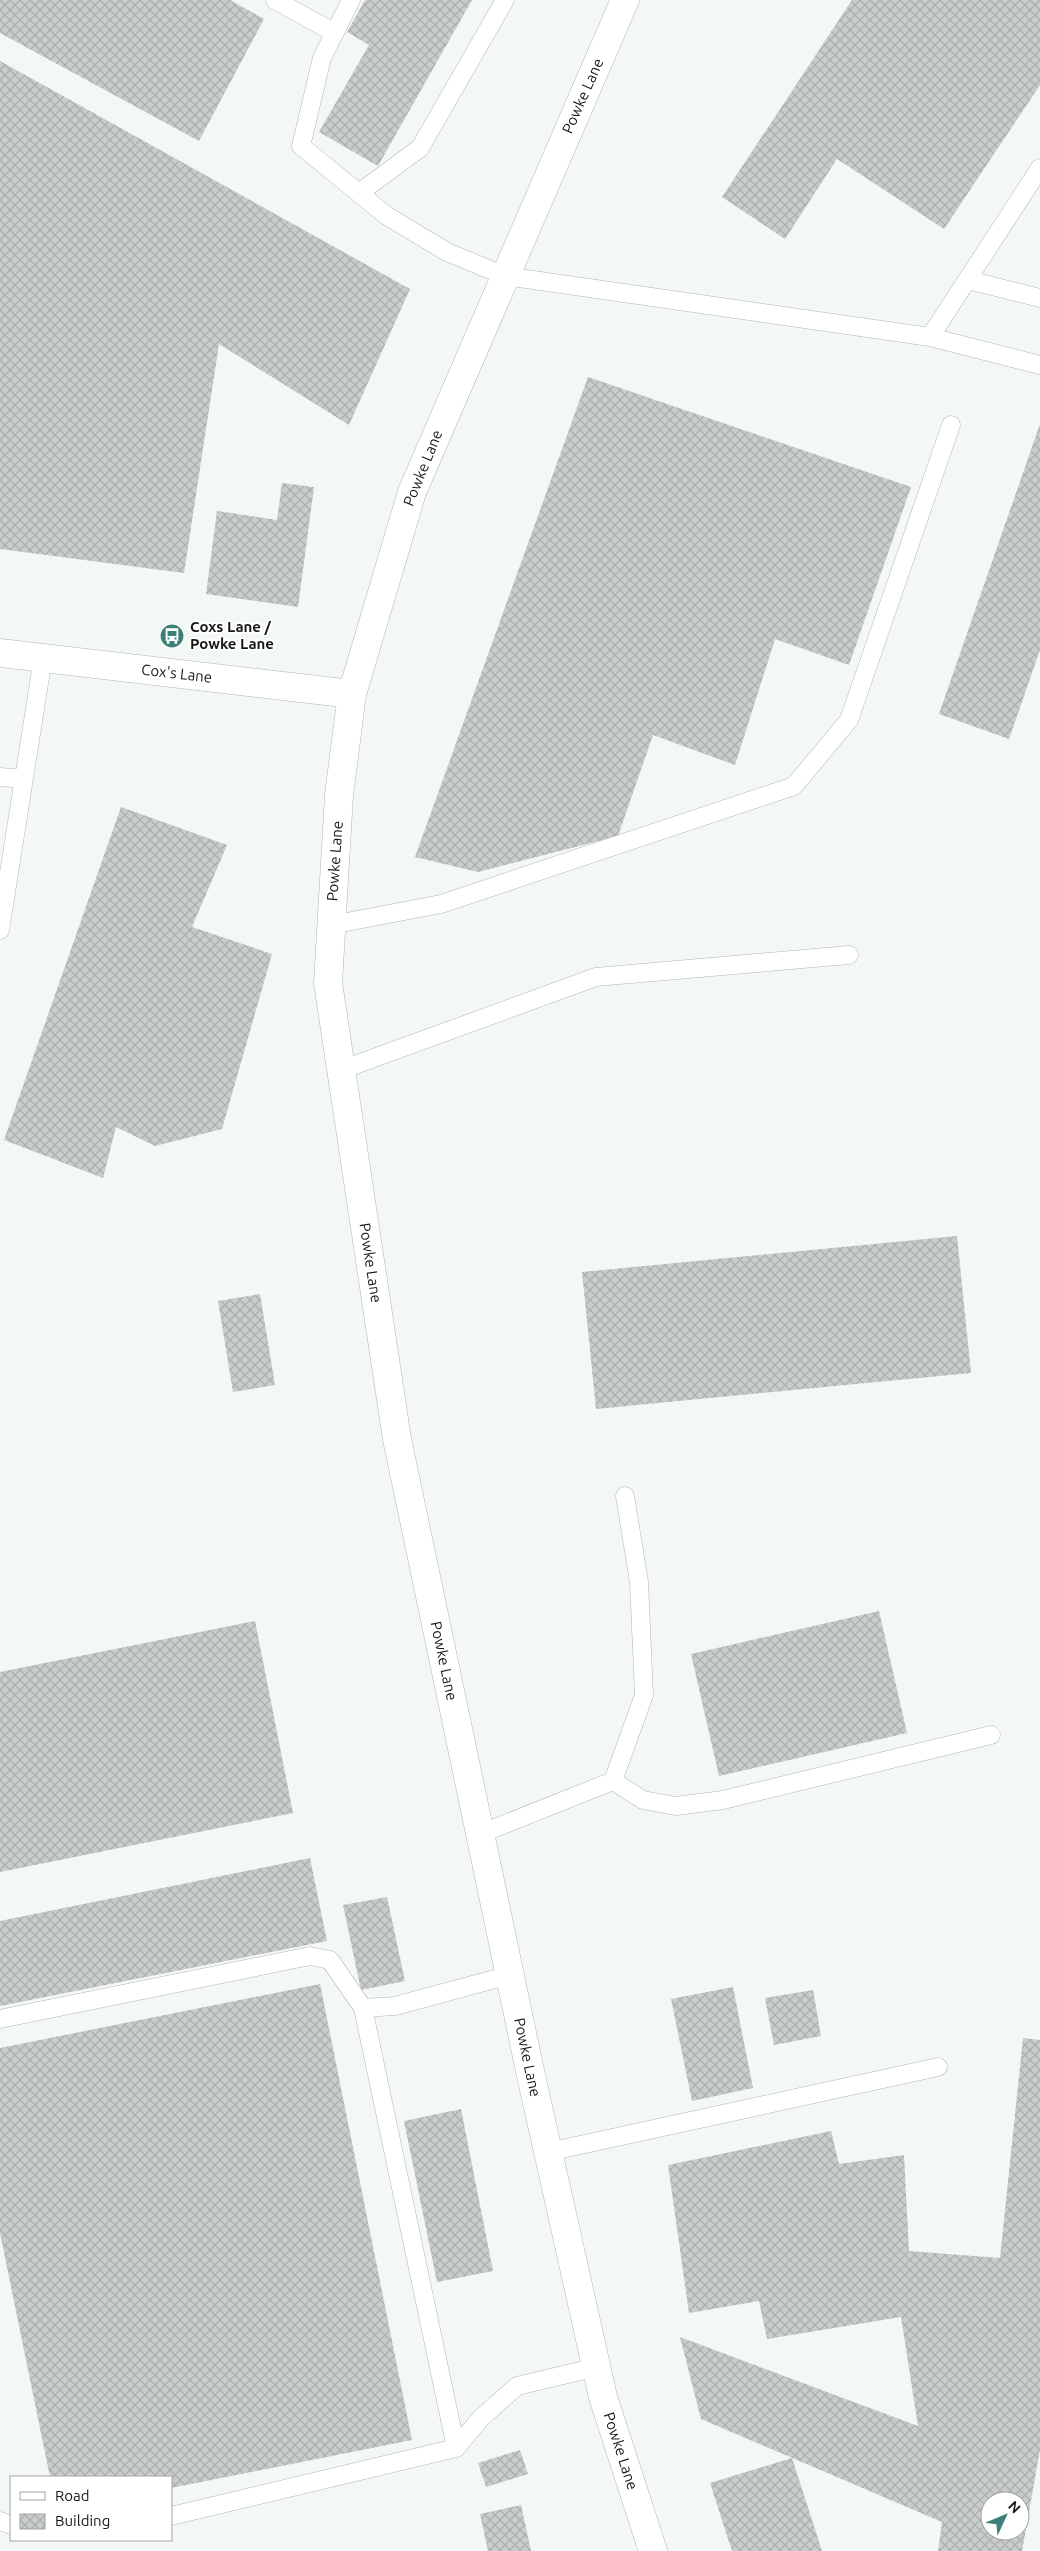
<svg xmlns="http://www.w3.org/2000/svg" width="1040" height="2551" viewBox="0 0 1040 2551" font-family="Ubuntu,sans-serif">
<style>
.building{fill:url(#building-cross-hatch);fill-rule:evenodd}
.lines{fill:none;stroke-linecap:round;stroke-linejoin:round}
.service-casing{stroke:#b1b6b5;stroke-width:19}
.tertiary-casing{stroke:#b1b6b5;stroke-width:29}
.service{stroke:#fff;stroke-width:18}
.tertiary{stroke:#fff;stroke-width:28}
.labels{text-anchor:middle;stroke-width:4;stroke-linejoin:round;paint-order:stroke}
.street-label{font-size:15px;fill:#161817;stroke:#fff}
.poi-label{font-size:15px;font-weight:bold;fill:#161817;stroke:#fff;text-anchor:start}
</style>
<defs>
<pattern id="building-cross-hatch" width="8" height="8" patternUnits="userSpaceOnUse" patternTransform="scale(1.25)"><rect width="8" height="8" fill="#c8cdcc"/><path d="M0 0l8 8M0 8l8-8" fill="none" stroke="#abafae"/></pattern>
</defs>
<rect width="100%" height="100%" fill="#f3f7f6"/>
<path class="building" d="M 0,0 L 230,0 L 264,19 L 199,141 L 0,33 Z
M 365,0 L 472,0 L 378,166 L 319,132 L 369,45 L 347,32 Z
M 852,0 L 1040,0 L 1040,85 L 944,229 L 837,159 L 785,239 L 722,197 Z
M 0,61 L 410,289 L 349,425 L 219,344 L 184,573 L 0,549 Z
M 588,377 L 911,487 L 849,665 L 775,639 L 735,765 L 653,735 L 618,836 L 478,872 L 415,857 Z
M 1040,424 L 1040,650 L 1009,739 L 939,714 Z
M 282,483 L 314,487 L 298,607 L 206,594 L 217,511 L 277,520 Z
M 121,807 L 227,845 L 192,927 L 272,954 L 222,1129 L 155,1146 L 116,1127 L 103,1178 L 4,1140 Z
M 957,1236 L 971,1373 L 596,1409 L 582,1272 Z
M 260,1294 L 275,1385 L 233,1392 L 218,1301 Z
M 879,1611 L 907,1733 L 719,1776 L 691,1654 Z
M 255,1621 L 293,1813 L 0,1872 L 0,1672 Z
M 310,1858 L 327,1941 L 0,2006 L 0,1921 Z
M 387,1897 L 405,1981 L 361,1990 L 343,1905 Z
M 320,1984 L 412,2440 L 171,2488 L 171,2477 L 50,2477 L 0,2233 L 0,2048 Z
M 733,1987 L 753,2088 L 692,2101 L 671,1999 Z
M 813,1990 L 821,2036 L 774,2045 L 765,1998 Z
M 1023,2038 L 1040,2040 L 1040,2450 L 1022,2551 L 938,2551 L 942,2522 L 701,2419 L 680,2337 L 918,2426 L 901,2317 L 767,2339 L 759,2301 L 689,2313 L 668,2165 L 831,2131 L 839,2164 L 904,2155 L 909,2251 L 1000,2258 ZM 990,2501 L 1020,2501 L 1020,2531 L 990,2531 Z
M 461,2109 L 493,2271 L 437,2282 L 404,2121 Z
M 520,2450 L 528,2474 L 486,2487 L 478,2463 Z
M 792,2458 L 822,2551 L 732,2551 L 710,2483 Z
M 521,2505 L 531,2551 L 488,2551 L 480,2514 Z"/>
<g class="lines">
<defs>
<path id="service" d="M 275,0 L 335,33
M 351,0 L 322,58 L 301,146 L 387,216 L 447,252 L 505,276 L 930,337 L 1040,365
M 359,193 L 420,148 L 505,0
M 968,280 L 1040,298
M 930,337 L 1040,168
M 0,777 L 24,779
M 331,925 L 441,904 L 794,786 L 849,720 L 951,425
M 0,930 L 43,658
M 341,1070 L 596,977 L 849,955
M 613,1781 L 643,1800 L 676,1806 L 723,1800 L 991,1735
M 480,1834 L 613,1781 L 644,1695 L 639,1582 L 625,1496
M 363,2008 L 456,2448
M 0,2019 L 310,1956 L 330,1960 L 363,2008 L 395,2006 L 510,1975
M 548,2152 L 938,2067
M 171,2516 L 456,2448 L 481,2418 L 517,2386 L 597,2367
M 0,2521 L 11,2525"/>
<g id="tertiary">
<path id="s1" d="M 625,0 L 412,492 L 352,694 L 339,795 L 328,983 L 397,1439 L 530,2071 L 603,2397 L 653,2551"/>
<path id="s2" d="M 0,653 L 352,694"/>
</g>
</defs>
<use href="#service" class="service-casing"/>
<use href="#tertiary" class="tertiary-casing"/>
<use href="#service" class="service"/>
<use href="#tertiary" class="tertiary"/>
</g>
<defs>
<symbol id="bus-disc" viewBox="-11 -11 22 22"><circle r="9.5" fill="#3c8177" stroke="#fff"/><path d="M-5-6H5V4H4V6H2V4H-2V6H-4V4H-5ZM-3.5-4V0h7V-4ZM-3.5 1.2v1.5H-2V1.2ZM2 1.2v1.5H3.5V1.2Z" fill="#fff"/></symbol>
</defs>
<g fill-rule="evenodd">
<use href="#bus-disc" x="158" y="622" width="28" height="28"/>
</g>
<g class="labels">
<g class="street-label">
<text transform="translate(583 96) rotate(-66)" y="5">Powke Lane</text>
<text transform="translate(423 468) rotate(-68)" y="5">Powke Lane</text>
<text dy="5" stroke="none"><textPath href="#s2" startOffset="178">Cox's Lane</textPath></text>
<text transform="translate(335 861) rotate(-86)" y="5">Powke Lane</text>
<text dy="5" stroke="none"><textPath href="#s1" startOffset="1320">Powke Lane</textPath></text>
<text dy="5" stroke="none"><textPath href="#s1" startOffset="1725">Powke Lane</textPath></text>
<text dy="5" stroke="none"><textPath href="#s1" startOffset="2130">Powke Lane</textPath></text>
<text dy="5" stroke="none"><textPath href="#s1" startOffset="2535">Powke Lane</textPath></text>
</g>
<g class="poi-label">
<text x="190" y="632">Coxs Lane /<tspan x="190" dy="17">Powke Lane</tspan></text>
</g>
</g>
<rect x="10" y="2476" width="162" height="65" fill="#ffffff" stroke="#a2a3a2"/>
<rect x="20" y="2492" width="25" height="8" fill="#ffffff" stroke="#a2a3a2"/>
<text x="55" y="2501" font-size="15" fill="#161817">Road</text>
<rect x="20" y="2514" width="25" height="15" fill="url(#building-cross-hatch)" stroke="#a2a3a2"/>
<text x="55" y="2526" font-size="15" fill="#161817">Building</text>
<g transform="translate(1005 2516) rotate(46)"><circle r="24" fill="#ffffff" stroke="#a2a3a2"/>
<path d="M0-4L9 19L0 12L-9 19Z" fill="#3c8177"/>
<text y="-8" font-size="14" font-weight="bold" text-anchor="middle" fill="#161817">N</text>
</g>
</svg>
